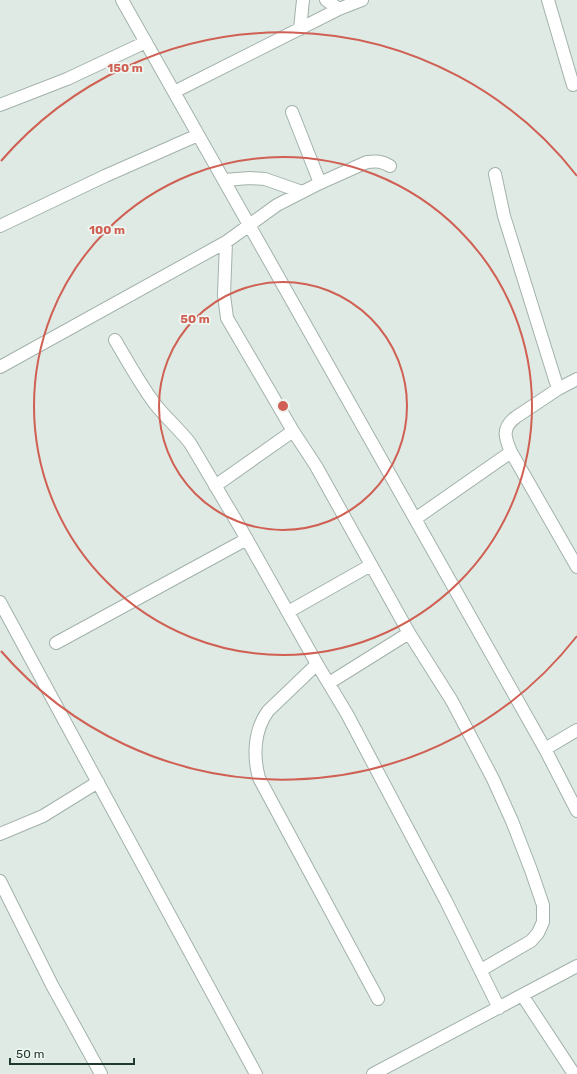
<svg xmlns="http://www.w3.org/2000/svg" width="577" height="1074" viewBox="0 0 577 1074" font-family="Rubik,sans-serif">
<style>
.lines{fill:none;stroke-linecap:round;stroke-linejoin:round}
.minor-casing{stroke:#a2b2aa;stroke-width:14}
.minor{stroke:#fff;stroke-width:12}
.ring{fill:none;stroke:#cf6053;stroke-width:2}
.centre{fill:#cf6053;stroke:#f0f7f2;stroke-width:2}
.ring-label{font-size:12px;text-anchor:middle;font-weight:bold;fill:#cf6053;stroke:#f0f7f2;stroke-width:3.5;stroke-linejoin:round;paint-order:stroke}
</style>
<rect width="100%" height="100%" fill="#dfeae4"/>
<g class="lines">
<defs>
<path id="minor" d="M 122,0 L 545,749 L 577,811
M 326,0 L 339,9
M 548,0 L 573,85
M 300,29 L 303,0
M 174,92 L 339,9 L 362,0
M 0,105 L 67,79 L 146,42
M 292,112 L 320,183
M 495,174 L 504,216 L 558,389
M 224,180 L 250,178 L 265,179 L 302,192
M 0,226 L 105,176 L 198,135
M 226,242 L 224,295 L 227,318 L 293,431 L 316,466 L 409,633 L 452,701 L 493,779 L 512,821 L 531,870 L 543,905 L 543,922 L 538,933 L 531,941 L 481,970
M 115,340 C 128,362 140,384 155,404 C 166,418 179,429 190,443 L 241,529 L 317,664 L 347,714 L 446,901 L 499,1008
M 0,367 L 226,242 L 277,205 L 320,183 L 367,162 C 377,161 382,161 390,166
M 577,379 L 558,389 L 516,417 C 501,428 505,438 511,452 L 577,567
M 215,486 L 293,431
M 415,519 L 511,452
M 0,602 L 256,1074
M 288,612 L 371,565
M 56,643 L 247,539
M 317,664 L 268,711 C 254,730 253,756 259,778 L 378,999
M 329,683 L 409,633
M 545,749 L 577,730
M 0,834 L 43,816 L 98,782
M 0,881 L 52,985 L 101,1074
M 522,995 L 574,1074
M 373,1074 L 577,966"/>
</defs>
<use href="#minor" class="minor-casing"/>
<use href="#minor" class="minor"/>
</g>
<g class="ring">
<circle cx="283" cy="406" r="124"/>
<circle cx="283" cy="406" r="249"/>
<path d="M577 636A373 373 0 0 1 1 651M1 161A373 373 0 0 1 577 176"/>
</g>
<circle cx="283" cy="406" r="6" class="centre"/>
<g class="ring-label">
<text x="125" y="72">150 m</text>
<text x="107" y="234">100 m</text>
<text x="195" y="323">50 m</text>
</g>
<path d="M10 1058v6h124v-6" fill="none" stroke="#213a2f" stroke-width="2"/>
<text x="16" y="1058" font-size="12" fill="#213a2f" stroke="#f0f7f2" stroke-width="3" paint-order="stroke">50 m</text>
</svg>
